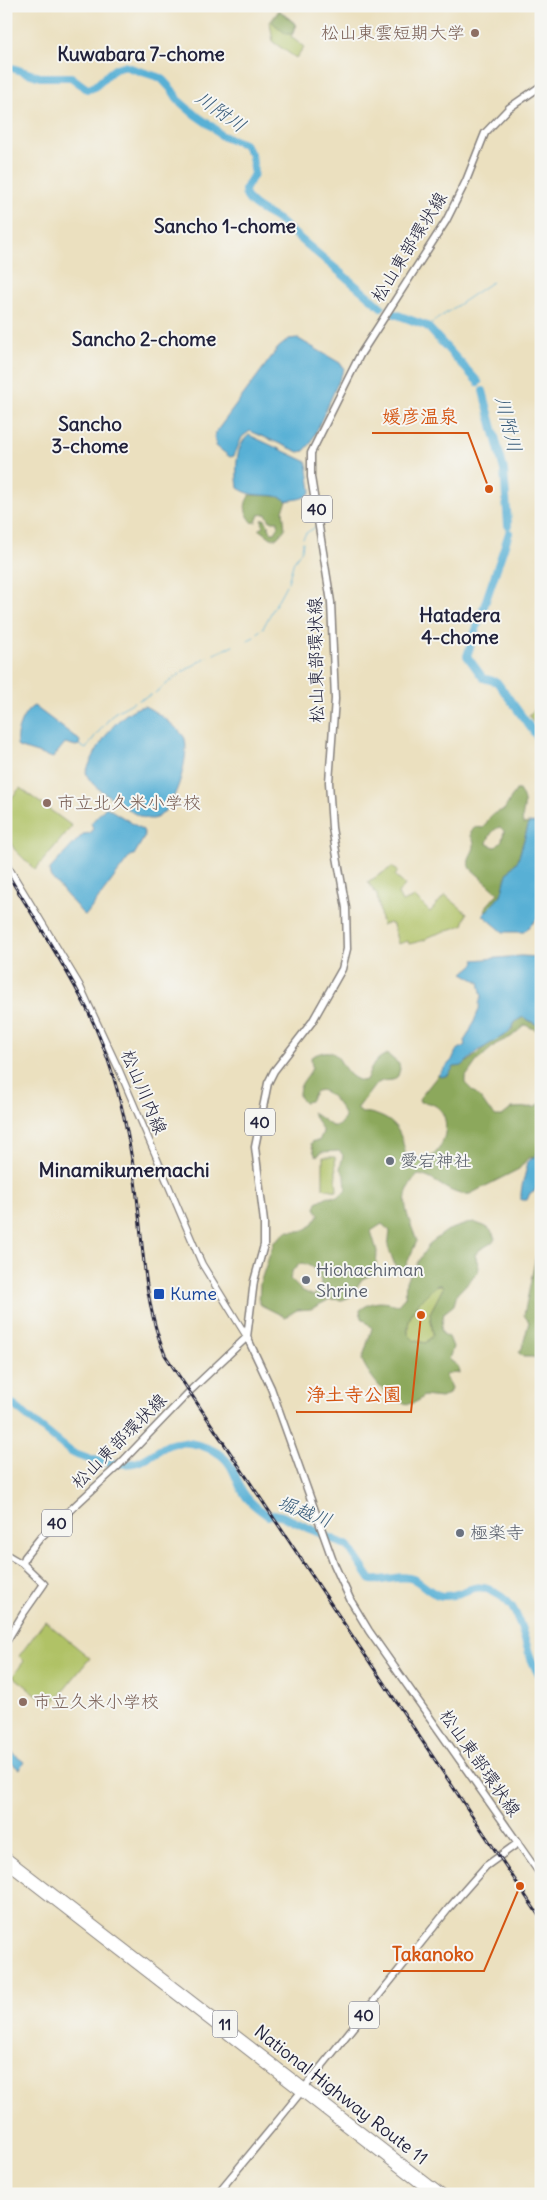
<svg xmlns="http://www.w3.org/2000/svg" width="547" height="2200" viewBox="0 0 547 2200" font-family="Delius,'Klee One',sans-serif">
<style>
.green{fill:#b0c266;stroke:#697250}
.forest{fill:#8ca85b;stroke:#57654b;fill-rule:evenodd}
.water{fill:#58b0d5;stroke:#3d6988}
.lines{fill:none;stroke-linecap:round;stroke-linejoin:round}
.stream{stroke:#58b0d5;stroke-width:1}
.river{stroke:#58b0d5;stroke-width:8}
.secondary-casing{stroke:#86817d;stroke-width:8}
.primary-casing{stroke:#86817d;stroke-width:9}
.trunk-casing{stroke:#86817d;stroke-width:9}
.secondary{stroke:#fff;stroke-width:5.5}
.primary{stroke:#fff;stroke-width:6}
.trunk{stroke:#fff;stroke-width:7}
.rail-casing{stroke:#22223b;stroke-width:3}
.rail{stroke:#f6f6f2;stroke-width:1;stroke-dasharray:4;stroke-linecap:butt}
.education-dot{fill:#8d6e63;stroke:#f6f6f2;stroke-width:2}
.worship-dot{fill:#6b7280;stroke:#f6f6f2;stroke-width:2}
.transit-dot{fill:#1a4fb4;stroke:#f6f6f2;stroke-width:2}
.labels{text-anchor:middle;stroke-width:4;stroke-linejoin:round;paint-order:stroke}
.shield{fill:#f6f6f2;stroke:#626272;stroke-width:1}
.shield-label{font-size:16px;font-weight:bold;fill:#22223b}
.education-label{font-size:18px;fill:#785e54;stroke:#f6f6f2;text-anchor:start}
.street-label{font-size:18px;fill:#22223b;stroke:#f6f6f2}
.worship-label{font-size:18px;fill:#5b616d;stroke:#f6f6f2;text-anchor:start}
.transit-label{font-size:18px;fill:#164399;stroke:#f6f6f2;text-anchor:start}
.neighbourhood-label{font-size:19px;font-weight:bold;fill:#22223b;stroke:#f6f6f2}
.water-label{font-size:19px;font-style:italic;fill:#385b79;stroke:#f6f6f2}
.quarter-label{font-size:20px;font-weight:bold;fill:#22223b;stroke:#f6f6f2}
.leader{fill:none;stroke:#d45411;stroke-width:2}
.callout-dot{fill:#d45411;stroke:#f6f6f2;stroke-width:2}
.callout-label{font-size:19px;text-anchor:middle;font-weight:bold;fill:#d45411;stroke:#f6f6f2;stroke-width:4;stroke-linejoin:round;paint-order:stroke}
</style>
<rect width="100%" height="100%" fill="#f6f6f2"/>
<filter id="ink" filterUnits="userSpaceOnUse"><feTurbulence type="fractalNoise" baseFrequency=".02" numOctaves="2"/><feDisplacementMap in="SourceGraphic" scale="10" xChannelSelector="R" yChannelSelector="G"/><feConvolveMatrix kernelMatrix="1 2 1 2 8 2 1 2 1" color-interpolation-filters="sRGB"/></filter>
<filter id="wash" filterUnits="userSpaceOnUse"><feTurbulence type="fractalNoise" baseFrequency=".0096" numOctaves="4" result="noise"/><feDisplacementMap in="SourceGraphic" scale="20" xChannelSelector="R" yChannelSelector="G"/><feGaussianBlur stdDeviation="1.12" result="paint"/><feColorMatrix in="noise" values="0 0 0 0 0 0 0 0 0 0 0 0 0 0 0 0 0 1.4 0 .05"/><feComposite in="paint" operator="in"/></filter>
<g filter="url(#wash)">
<rect width="100%" height="100%" fill="#ebe0bf"/>
<path class="green" d="M 279,10 L 297,25 L 291,37 L 304,47 L 296,58 L 273,42 L 270,22 Z
M 541,702 L 541,732 L 529,716 Z
M 20,788 L 72,826 L 35,870 L 15,850 L 6,836 L 6,812 L 9,808 L 6,804 Z
M 392,867 L 398,871 L 395,876 L 405,885 L 398,894 L 402,902 L 415,897 L 430,912 L 445,895 L 467,913 L 463,925 L 428,937 L 425,940 L 409,944 L 408,941 L 398,944 L 393,925 L 389,923 L 382,925 L 377,895 L 368,882 Z
M 323,1157 L 335,1157 L 337,1191 L 323,1188 Z
M 437,1285 L 442,1285 L 443,1288 L 430,1313 L 433,1335 L 426,1343 L 415,1341 L 408,1334 C 406,1313 422,1297 437,1285 Z
M 45,1621 L 90,1658 L 51,1706 L 13,1676 L 24,1661 L 19,1656 Z"/>
<path class="forest" d="M 280,11 L 296,25 L 292,34 L 286,34 L 272,22 Z
M 250,495 L 281,496 L 287,501 L 283,510 L 285,529 L 277,538 L 271,538 L 259,529 L 263,527 L 262,520 L 265,519 L 271,532 L 275,532 L 278,527 L 278,521 L 270,521 L 266,514 L 259,515 L 256,522 L 253,523 C 245,514 242,505 250,495 Z
M 516,790 L 519,790 C 530,807 520,810 523,824 L 529,823 L 518,860 L 507,874 L 504,890 L 495,903 L 486,912 L 485,908 L 498,893 L 469,867 C 466,853 480,851 471,836 L 471,831 L 476,827 L 483,828 C 491,817 488,814 504,810 ZM 500,827 L 504,831 L 502,840 L 495,847 L 487,844 C 488,837 493,829 500,827 Z
M 523,1017 L 541,1027 L 541,1032 L 525,1025 L 511,1037 L 496,1044 L 477,1061 L 465,1078 L 465,1083 L 482,1100 L 488,1109 L 496,1116 L 502,1116 L 512,1108 L 536,1107 L 541,1103 L 541,1146 L 535,1157 L 528,1158 L 519,1169 L 470,1194 C 449,1197 437,1177 418,1175 C 396,1197 408,1216 417,1241 L 402,1274 L 398,1273 L 388,1247 L 390,1231 L 382,1224 L 371,1231 L 377,1251 L 376,1268 L 371,1275 L 362,1279 L 350,1297 L 342,1300 L 330,1299 L 311,1309 L 297,1310 L 285,1317 L 259,1304 L 260,1283 L 274,1242 L 287,1231 C 306,1232 309,1230 319,1215 L 315,1208 L 317,1202 L 328,1196 L 338,1197 L 346,1190 L 345,1176 L 340,1169 L 343,1155 L 339,1151 L 321,1152 L 318,1156 L 315,1155 L 311,1144 L 313,1141 L 319,1141 L 323,1132 L 312,1112 L 332,1126 L 338,1126 L 345,1118 C 343,1109 327,1086 317,1091 C 314,1092 312,1098 310,1101 L 304,1102 L 299,1097 C 298,1083 307,1079 312,1068 L 311,1057 C 346,1038 335,1076 363,1081 L 367,1079 C 371,1067 375,1059 387,1054 L 399,1064 L 400,1069 L 398,1076 L 393,1080 L 382,1081 L 376,1084 L 357,1109 L 362,1113 C 369,1112 375,1114 382,1117 C 400,1125 402,1138 406,1156 C 440,1181 468,1102 420,1102 L 419,1099 L 438,1075 L 441,1077 L 448,1075 L 454,1067 L 469,1061 L 491,1042 L 504,1036 L 511,1031 L 516,1021 ZM 301,1263 C 313,1265 321,1274 321,1285 L 314,1296 L 301,1290 L 290,1279 L 292,1271 Z
M 473,1222 C 484,1226 492,1227 495,1239 C 489,1247 481,1246 475,1255 L 479,1267 L 478,1272 L 457,1294 L 454,1305 L 444,1313 L 441,1330 L 443,1334 L 449,1337 L 453,1347 L 449,1359 L 458,1366 L 459,1373 L 445,1374 L 451,1388 L 449,1394 L 441,1398 L 423,1396 C 403,1421 370,1379 362,1360 L 372,1328 L 361,1317 L 360,1310 C 373,1300 382,1301 398,1305 L 405,1297 L 406,1281 L 429,1244 L 448,1230 ZM 437,1285 L 442,1285 L 443,1288 L 430,1313 L 433,1335 L 426,1343 L 415,1341 L 408,1334 C 406,1313 422,1298 437,1285 Z
M 541,1247 L 541,1361 L 533,1357 L 523,1357 L 519,1353 L 522,1348 L 529,1322 L 524,1315 L 536,1256 Z"/>
<path class="water" d="M 297,338 L 340,363 L 344,369 L 311,443 L 304,451 L 299,452 L 250,431 L 242,437 L 234,456 L 230,457 L 216,446 L 214,437 L 216,432 L 278,348 L 289,339 Z
M 249,435 L 307,462 L 311,491 C 307,499 296,499 287,501 C 273,490 257,501 238,488 C 236,472 234,446 249,435 Z
M 34,706 L 78,739 L 80,741 L 79,745 L 76,746 L 65,743 L 53,758 L 18,747 C 13,736 23,711 34,706 Z
M 144,706 C 153,709 182,730 185,739 C 190,756 174,817 152,819 C 141,820 124,807 115,800 C 105,793 89,785 86,772 C 96,748 117,711 144,706 Z
M 106,807 L 143,830 L 145,836 L 134,855 L 131,855 L 86,915 L 83,914 L 50,876 L 49,870 L 83,834 L 91,833 L 93,828 L 91,823 Z
M 541,822 L 541,915 L 524,932 L 503,932 L 483,915 L 501,895 L 507,874 L 518,860 L 529,823 Z
M 521,956 L 541,957 L 541,1027 L 523,1017 L 516,1021 L 508,1033 L 478,1051 L 462,1066 L 454,1067 L 448,1075 L 441,1077 L 438,1075 L 452,1060 L 456,1051 L 465,1045 L 464,1041 C 471,1031 473,1023 478,1012 C 481,1006 477,1003 482,997 L 479,982 L 463,973 L 475,963 L 474,960 Z
M 541,1146 L 541,1178 L 534,1192 L 530,1193 L 527,1200 L 521,1200 C 520,1187 526,1174 528,1161 L 535,1157 Z
M 11,1752 L 24,1762 L 19,1769 L 6,1759 Z"/>
<g class="lines">
<path class="stream" d="M 427,326 L 492,282
M 314,460 L 319,442
M 303,538 L 306,533 L 316,527
M 288,582 L 294,561 L 302,550 L 303,542
M 263,628 L 286,585
M 258,633 L 260,630
M 248,640 L 254,637
M 214,654 L 233,646
M 155,693 L 178,675 L 207,657
M 139,700 L 151,695
M 96,735 L 114,713 L 134,702
M 79,745 L 86,749 L 95,736"/>
<path class="river" d="M 6,66 L 40,77 L 71,77 L 87,89 C 100,89 107,68 124,66 L 161,78 L 172,90 L 179,101 L 194,114 L 214,128 L 220,135 L 244,144 L 252,155 L 254,174 L 245,190 C 245,205 269,213 278,220 L 381,307
M 395,314 L 427,326 L 478,382
M 483,391 L 504,470 L 508,525
M 509,533 L 467,656 L 483,678 L 497,682 L 541,742
M 6,1399 L 71,1452 C 85,1460 122,1467 138,1462 C 149,1458 158,1450 168,1445 C 183,1439 203,1445 216,1452 C 234,1462 234,1477 243,1492 C 249,1503 259,1509 268,1516 L 274,1514 L 282,1516 L 348,1546 L 371,1580 C 386,1582 399,1574 413,1579 C 423,1583 432,1596 443,1596 C 465,1597 474,1578 497,1594 C 503,1597 508,1602 512,1607 C 526,1629 525,1655 541,1678"/>
</g>
</g>
<g filter="url(#ink)">
<g class="lines">
<defs>
<path id="secondary" d="M 6,863 L 79,984 L 120,1072 L 202,1264 L 247,1337
M 6,1554 L 23,1564
M 518,1843 L 541,1876"/>
<path id="primary" d="M 6,1642 L 23,1614 L 44,1584 L 23,1564 L 25,1557 L 41,1537 L 118,1466 L 192,1389 L 247,1337 L 254,1281 L 264,1245 L 264,1222 L 255,1147 L 268,1083 L 274,1071 L 312,1022 L 342,969 L 347,949 L 346,908 L 332,828 L 329,782 L 335,699 L 331,602 L 311,477 L 311,453 L 360,355 L 446,221 L 466,181 L 485,133 L 509,108 L 541,86
M 217,2194 L 280,2118 L 449,1908 L 486,1866 L 518,1843 L 369,1631 L 351,1601 L 334,1564 L 271,1388 L 247,1337"/>
<path id="trunk" d="M 6,1856 L 443,2194
M 6,1864 L 432,2194"/>
</defs>
<use href="#secondary" class="secondary-casing"/>
<use href="#primary" class="primary-casing"/>
<use href="#trunk" class="trunk-casing"/>
<use href="#secondary" class="secondary"/>
<use href="#primary" class="primary"/>
<use href="#trunk" class="trunk"/>
<defs>
<path id="rail" d="M 6,872 C 34,917 63,962 87,1009 C 109,1054 123,1104 131,1154 C 143,1218 140,1295 165,1355 L 541,1919"/>
</defs>
<use href="#rail" class="rail-casing"/>
<use href="#rail" class="rail"/>
</g>
</g>
<g class="education-dot">
<circle cx="475" cy="33" r="5"/>
<circle cx="47" cy="803" r="5"/>
<circle cx="23" cy="1702" r="5"/>
</g>
<g class="worship-dot">
<circle cx="390" cy="1161" r="5"/>
<circle cx="306" cy="1280" r="5"/>
<circle cx="460" cy="1533" r="5"/>
</g>
<rect class="transit-dot" x="153" y="1288" width="12" height="12" rx="2.5"/>
<g class="labels">
<g class="shield">
<rect x="302" y="495.5" width="30" height="27" rx="4"/>
<rect x="245" y="1108.5" width="30" height="27" rx="4"/>
<rect x="42" y="1509.5" width="30" height="27" rx="4"/>
<rect x="349" y="2001.5" width="30" height="27" rx="4"/>
<rect x="212.5" y="2010.5" width="25" height="27" rx="4"/>
</g>
<g class="shield-label">
<text x="317" y="515">40</text>
<text x="260" y="1128">40</text>
<text x="57" y="1529">40</text>
<text x="364" y="2021">40</text>
<text x="225" y="2030">11</text>
</g>
<g class="education-label">
<text x="465" y="39" text-anchor="end">松山東雲短期大学</text>
<text x="57" y="809">市立北久米小学校</text>
<text x="33" y="1708">市立久米小学校</text>
</g>
<g class="street-label">
<text transform="translate(409 247) rotate(-58)" y="6">松山東部環状線</text>
<text transform="translate(316 660) rotate(-91)" y="6">松山東部環状線</text>
<text transform="translate(144 1092) rotate(67)" y="6">松山川内線</text>
<text transform="translate(119 1441) rotate(-45)" y="6">松山東部環状線</text>
<text transform="translate(480 1763) rotate(55)" y="6">松山東部環状線</text>
<text transform="translate(341 2095) rotate(38)" y="6">National Highway Route 11</text>
</g>
<g class="worship-label">
<text x="400" y="1167">愛宕神社</text>
<text x="316" y="1276">Hiohachiman<tspan x="316" dy="21">Shrine</tspan></text>
<text x="470" y="1539">極楽寺</text>
</g>
<g class="transit-label">
<text x="170" y="1300">Kume</text>
</g>
<g class="neighbourhood-label">
<text x="141" y="61">Kuwabara 7-chome</text>
<text x="225" y="233">Sancho 1-chome</text>
<text x="144" y="346">Sancho 2-chome</text>
<text x="90" y="431">Sancho<tspan x="90" dy="22">3-chome</tspan></text>
<text x="460" y="622">Hatadera<tspan x="460" dy="22">4-chome</tspan></text>
</g>
<g class="water-label">
<text transform="translate(221 111) rotate(35)" y="7">川附川</text>
<text transform="translate(509 424) rotate(76)" y="7">川附川</text>
<text transform="translate(305 1511) rotate(21)" y="7">堀越川</text>
</g>
<g class="quarter-label">
<text x="124" y="1177">Minamikumemachi</text>
</g>
</g>
<path class="leader" d="M489 489L468 433H372M421 1315L411 1412H296M520 1886L484 1971H383"/>
<g class="callout-dot">
<circle cx="489" cy="489" r="5"/>
<circle cx="421" cy="1315" r="5"/>
<circle cx="520" cy="1886" r="5"/>
</g>
<g class="callout-label">
<text x="420" y="423">媛彦温泉</text>
<text x="354" y="1401">浄土寺公園</text>
<text x="433" y="1961">Takanoko</text>
</g>
<rect width="547" height="2200" fill="none" stroke="#f6f6f2" stroke-width="25"/>
</svg>
